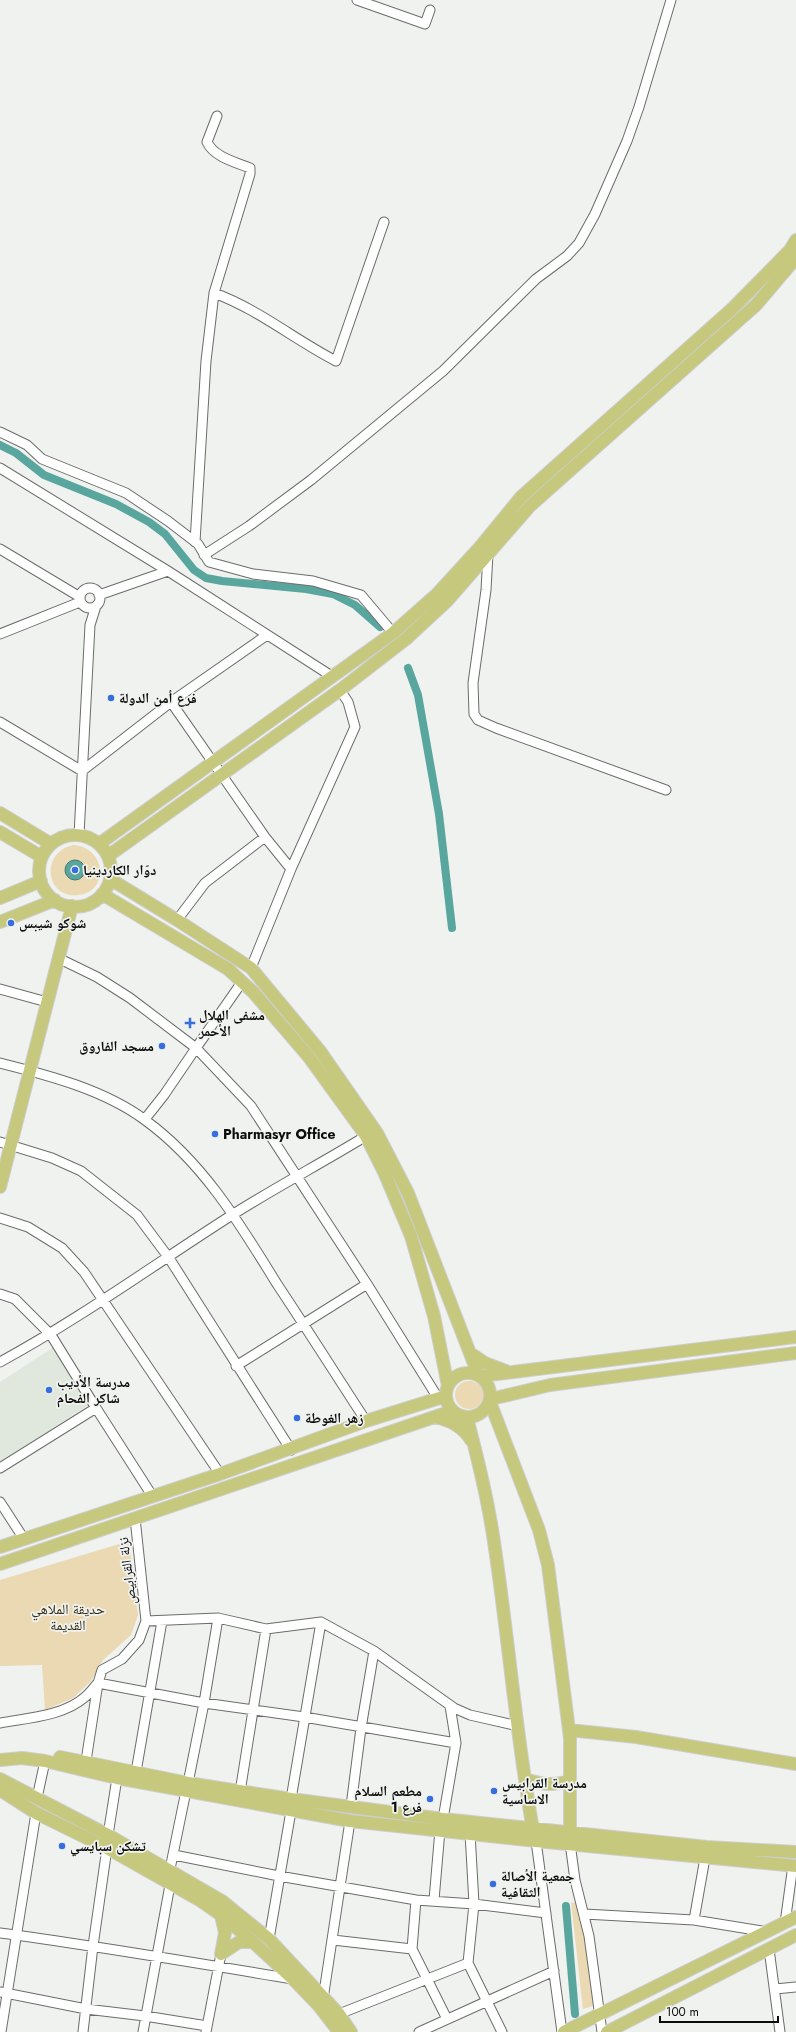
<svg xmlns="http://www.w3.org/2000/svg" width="796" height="2032" viewBox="0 0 796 2032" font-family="Jost,'Noto Naskh Arabic',sans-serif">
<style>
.built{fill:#e0e7dd}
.green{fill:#ead9b2;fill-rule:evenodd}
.water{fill:#58a69e;stroke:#417872}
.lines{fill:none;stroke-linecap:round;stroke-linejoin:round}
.canal{stroke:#58a69e;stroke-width:8}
.minor-casing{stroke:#6b6d6a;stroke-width:11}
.major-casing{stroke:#cecece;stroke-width:14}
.minor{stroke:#fff;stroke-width:9}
.major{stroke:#c5c87d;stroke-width:12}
.poi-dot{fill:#366fdd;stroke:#f0f2ef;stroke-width:1.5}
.labels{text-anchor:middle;stroke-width:3.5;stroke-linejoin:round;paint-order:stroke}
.poi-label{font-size:14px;font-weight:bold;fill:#0b0c0b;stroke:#f0f2ef;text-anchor:start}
.street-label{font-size:14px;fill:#0b0c0b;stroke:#f0f2ef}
.park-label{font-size:14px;fill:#33290f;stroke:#f0f2ef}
</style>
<rect width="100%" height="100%" fill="#f0f2ef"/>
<path class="built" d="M 54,1347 L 90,1404 L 0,1462 L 0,1382 Z"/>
<path class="green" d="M 73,845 C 106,847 110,891 79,895 C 46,900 39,853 73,845 ZM 74,860 L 80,861 L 86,869 L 72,880 L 66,876 L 66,866 Z
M455 1395a14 14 0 1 1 28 0a14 14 0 1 1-28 0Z
M 129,1541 L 138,1615 L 131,1635 L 103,1660 L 91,1681 L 73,1698 L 45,1710 L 42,1665 L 0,1666 L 0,1580 Z
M 571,1902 L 575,1903 L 585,1924 L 593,2006 L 583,2009 Z"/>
<path class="water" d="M65 870a10 10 0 1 1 20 0a10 10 0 1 1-20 0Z"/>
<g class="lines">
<path class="canal" d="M 0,445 L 16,453 L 44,475 L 116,504 L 149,522 L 165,534 L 194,570 L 206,578 L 222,581 L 306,589 L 333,594 L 355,605 L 380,627
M 408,668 L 418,695 L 439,814 L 452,928
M 566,1906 L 575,2014"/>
<defs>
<path id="minor" d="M 357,0 L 425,24 L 430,10
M 214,293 C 258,309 295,340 336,361 L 384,222
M 0,432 L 27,445 L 42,459 L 126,493 L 168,521 L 198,544 L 209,562 L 253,574 L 313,581 L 361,595 L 393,633
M 0,468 L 168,571 L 333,677
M 195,542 L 206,361 L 214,293 L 250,174 L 250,168 C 235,162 214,157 207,142 L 217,116
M 0,549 L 80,597
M 488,554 L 486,590 L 473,683 L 474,714 L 478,720 L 496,728 L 666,790
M 204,555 L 249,526 L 311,480 L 443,371 L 536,279 L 567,256 L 579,243 L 595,214 L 627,141 L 639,107 L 671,0
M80 598a10 10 0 1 1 20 0a10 10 0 1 1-20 0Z
M 99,595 L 168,571
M 0,634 L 80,602
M 171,702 L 265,837 L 291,869
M 0,722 L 82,771 L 171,702 L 267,635
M 79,835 L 90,625 L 96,606
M 177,920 L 205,883 L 265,837
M 58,958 L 97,977 L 130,998 L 196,1048 L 164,1095 L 145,1119
M 251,968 L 291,869 L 355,727 L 348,702 L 340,690
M 242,982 L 196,1048 L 251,1106 L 367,1284 L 438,1398
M 0,989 L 47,1002
M 0,1063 C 48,1075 105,1090 145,1120 C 203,1162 240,1224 277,1284 C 307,1329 336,1375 366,1421
M 0,1142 L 52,1158 L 81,1171 L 137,1215 L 169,1258 L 291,1450
M 0,1218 L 28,1227 L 62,1248 L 84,1272 L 220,1474
M 0,1294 L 15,1299 L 51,1335 L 96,1408 L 0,1468
M 0,1362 C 81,1318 155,1264 232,1215 C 276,1187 322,1163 366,1136
M 236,1366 L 367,1284
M 96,1408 L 153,1497
M 0,1502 L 24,1539
M 146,1621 L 218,1618 L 266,1629 L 321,1622 L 374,1651 L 454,1708 L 470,1715 L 518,1726
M 0,1723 C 27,1718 64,1716 85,1697 C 90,1693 94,1687 98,1683 L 204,1703 L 304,1717 L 456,1743
M 86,1761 L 98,1683 L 102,1670 L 122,1659 L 139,1640 L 146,1621 L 135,1518
M 136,1772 L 162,1621
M 188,1783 L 204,1703 L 218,1618
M 240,1792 L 266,1629
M 37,1798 L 45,1761
M 291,1799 L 321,1622
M 351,1806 L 361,1728 L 374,1651
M 443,1819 L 456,1743 L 450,1706
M 470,1833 L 474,1904 L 468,1963 L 502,2032
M 108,1835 L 117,1778
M 536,1841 L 562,2032
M 570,1843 L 575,1880 L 589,1936 L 602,2032
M 174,1855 L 279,1876 L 416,1900 L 474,1904 L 546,1913
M 170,1869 L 186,1791
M 416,1900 L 412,1949 L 447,2019
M 434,1900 L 440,1830
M 584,1914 L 694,1920 L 768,1932
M 694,1920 L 705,1858
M 785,1923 L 793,1865
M 0,1933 C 98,1946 195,1963 293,1979
M 269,1939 L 291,1811
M 333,1940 L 412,1949
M 769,1949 L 780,2032
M 775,1989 L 796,1987
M 0,1992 L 86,2009 L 145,2016 L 207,2026
M 323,1999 L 350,1821
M 339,2014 L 468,1963
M 1,2032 L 36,1813
M 83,2032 L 93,1946 L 107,1848
M 143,2032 L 170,1885
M 206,2032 L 221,1954
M 419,2032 L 554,1971"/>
<path id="major" d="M 0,813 L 51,844
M 0,832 L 42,857
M39 871a36 36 0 1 1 72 0a36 36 0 1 1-72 0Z
M 99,844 L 393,633 L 437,594 L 480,547 L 521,497 L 733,308 L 790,250 L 796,240
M 108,856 L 340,690 L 406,639 L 448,600 L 530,506 L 756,305 L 796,258
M 110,879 L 177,920 L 251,968 L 320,1051 L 377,1133 L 408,1193 L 478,1374
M 102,894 L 228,969 L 253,992 L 308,1056 L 366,1136 L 384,1172 L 411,1236 L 434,1316 L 448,1386
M 0,898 L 41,881
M 0,922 L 55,900
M 0,1187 L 72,906
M 470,1353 L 485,1363 L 506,1371
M446 1395a22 22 0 1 1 44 0a22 22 0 1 1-44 0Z
M 481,1376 L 796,1337
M 491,1399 L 550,1385 L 796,1353
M 490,1402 L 539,1530 L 548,1565 L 570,1738 L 570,1839
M 435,1417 C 450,1420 463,1427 471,1440
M 467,1418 C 478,1459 488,1500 494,1542 C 509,1640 516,1738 534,1835
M 0,1547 L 220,1474 L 366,1421 L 446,1396
M 0,1564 L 452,1411
M 569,1730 L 636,1737 L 796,1764
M 60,1757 L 188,1783 L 291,1799 L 443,1819 L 707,1847 L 796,1852
M 0,1760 L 22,1758 L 45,1761 L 117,1778 L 350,1821 L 536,1841 L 796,1866
M 0,1779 L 108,1835 L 222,1901 L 269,1939 L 339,2014 L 351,2032
M 526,1779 C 541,1785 554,1786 570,1781
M 0,1790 L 36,1813 L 107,1848 L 201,1901 L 221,1915 L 253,1942 L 293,1979 L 319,2006 L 339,2032
M 221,1915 L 225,1933 L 221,1954
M 221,1954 L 239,1942 L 253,1942
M 564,2032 L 796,1917
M 607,2032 L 796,1935"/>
</defs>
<use href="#minor" class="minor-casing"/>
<use href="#major" class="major-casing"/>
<use href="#minor" class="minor"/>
<use href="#major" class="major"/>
</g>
<g class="poi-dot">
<circle cx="111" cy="698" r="4"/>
<circle cx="75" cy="870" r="4"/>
<circle cx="11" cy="923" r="4"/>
<path d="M188 1017h4v4h4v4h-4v4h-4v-4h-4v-4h4z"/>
<circle cx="162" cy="1046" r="4"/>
<circle cx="215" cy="1134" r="4"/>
<circle cx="49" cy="1390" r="4"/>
<circle cx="297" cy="1418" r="4"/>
<circle cx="494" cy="1791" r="4"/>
<circle cx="430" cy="1799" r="4"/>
<circle cx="62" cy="1846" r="4"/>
<circle cx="493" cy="1884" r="4"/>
</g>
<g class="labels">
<g class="poi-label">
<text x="119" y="703">فرع أمن الدولة</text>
<text x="83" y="875">دوّار الكاردينيا</text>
<text x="19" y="928">شوكو شيبس</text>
<text x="199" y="1020">مشفى الهلال<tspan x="199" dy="16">الأحمر</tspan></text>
<text x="154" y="1051" text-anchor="end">مسجد الفاروق</text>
<text x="223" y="1139">Pharmasyr Office</text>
<text x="57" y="1387">مدرسة الأديب<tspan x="57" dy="16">شاكر الفحام</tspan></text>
<text x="305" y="1423">زهر الغوطة</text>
<text x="502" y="1788">مدرسة القرابيس<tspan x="502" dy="16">الاساسية</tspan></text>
<text x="422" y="1796" text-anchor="end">مطعم السلام<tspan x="422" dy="16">فرع 1</tspan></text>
<text x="70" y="1851">تشكن سبايسي</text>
<text x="501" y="1881">جمعية الأصالة<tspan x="501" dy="16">الثقافية</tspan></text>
</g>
<g class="street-label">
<text transform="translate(127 1571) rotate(-97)" y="5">نزلة القرابيص</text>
</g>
<g class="park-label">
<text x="68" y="1614">حديقة الملاهي<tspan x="68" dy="16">القديمة</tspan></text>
</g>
</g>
<path d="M660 2016v6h118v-6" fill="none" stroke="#0b0c0b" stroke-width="2"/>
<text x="666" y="2016" font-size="12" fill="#0b0c0b" stroke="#f0f2ef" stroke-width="3" paint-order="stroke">100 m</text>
</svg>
